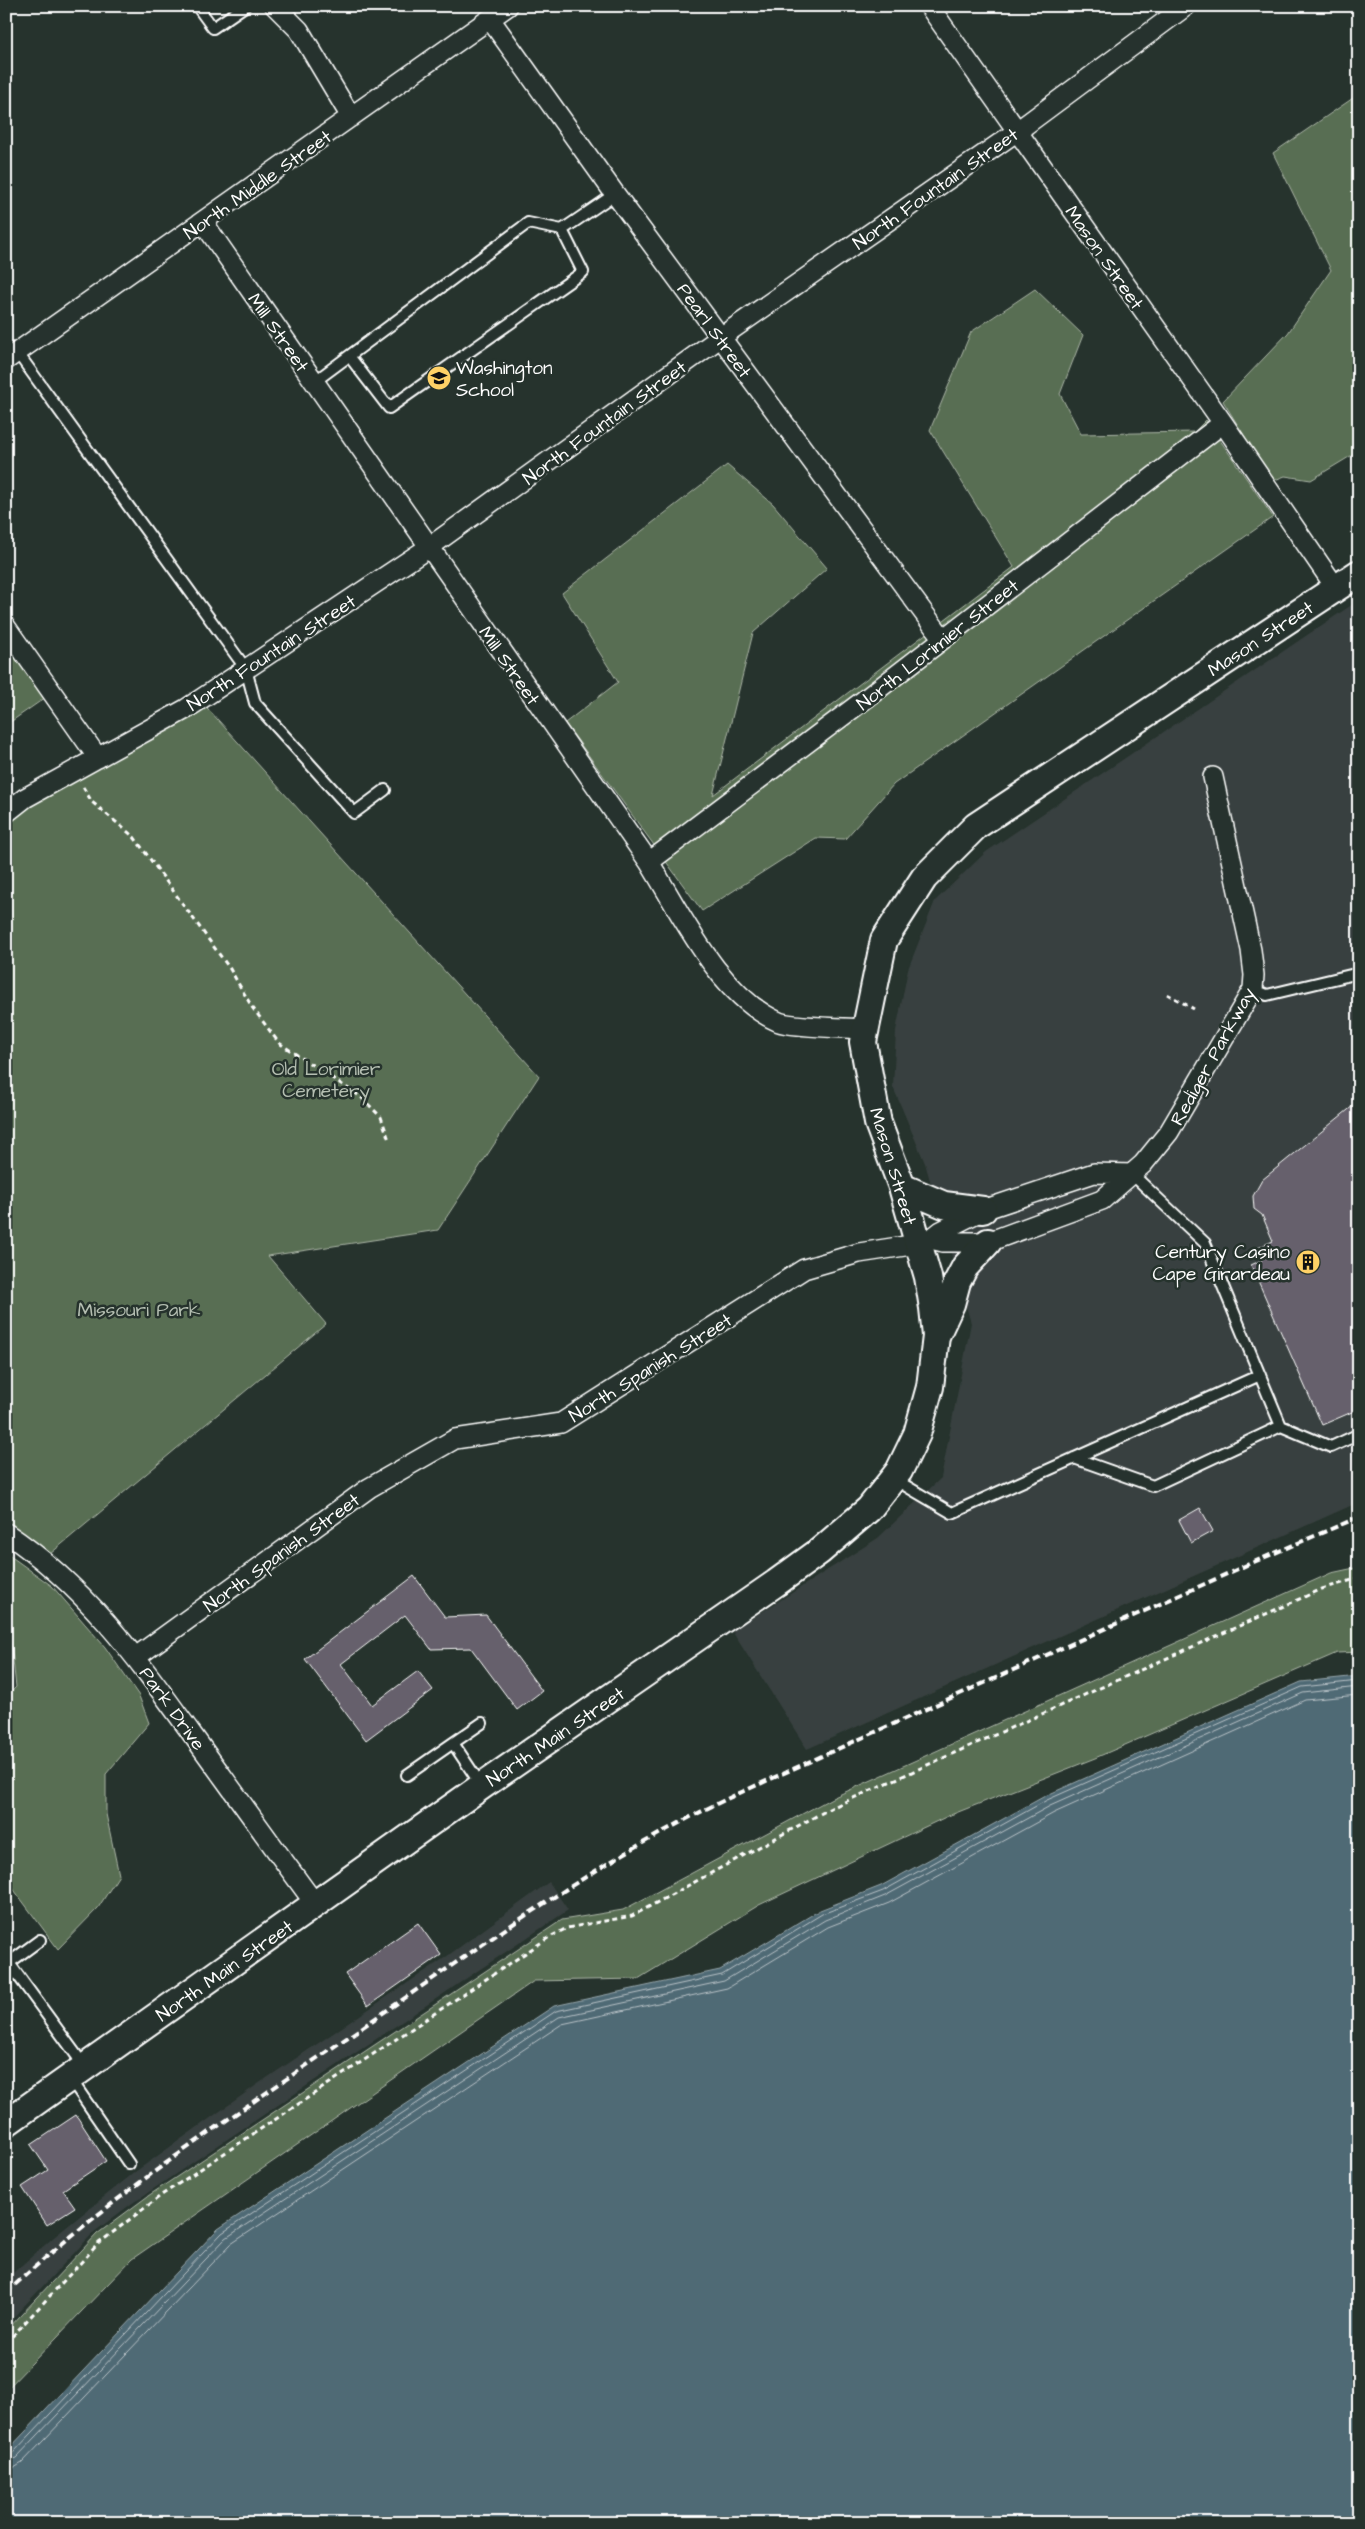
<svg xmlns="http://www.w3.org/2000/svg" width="1365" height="2529" viewBox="0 0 1365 2529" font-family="'Architects Daughter',sans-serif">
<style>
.built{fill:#394140}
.green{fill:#586e52;stroke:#acb6a8}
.water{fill:#506a75;stroke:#96a6ac}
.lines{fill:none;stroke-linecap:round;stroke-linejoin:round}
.shore{stroke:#b9c3c8;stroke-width:1}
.building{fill:#66616c;stroke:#fff}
.service-casing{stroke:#fff;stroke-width:14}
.minor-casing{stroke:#fff;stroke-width:22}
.secondary-casing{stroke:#fff;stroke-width:30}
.path{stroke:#fff;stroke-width:3;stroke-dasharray:5 4;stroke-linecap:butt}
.service{stroke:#26332d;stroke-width:10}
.minor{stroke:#26332d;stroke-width:19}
.secondary{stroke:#26332d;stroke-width:26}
.rail{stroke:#fff;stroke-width:4;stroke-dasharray:8 4;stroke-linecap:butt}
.labels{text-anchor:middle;stroke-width:5;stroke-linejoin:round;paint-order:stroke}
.street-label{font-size:19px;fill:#fff;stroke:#26332d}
.poi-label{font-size:19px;fill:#fff;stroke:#26332d;text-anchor:start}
.park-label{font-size:19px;fill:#b4beb1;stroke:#26332d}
</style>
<rect width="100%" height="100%" fill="#26332d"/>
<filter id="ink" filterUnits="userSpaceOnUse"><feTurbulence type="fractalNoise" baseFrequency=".02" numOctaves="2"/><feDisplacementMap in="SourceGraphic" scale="10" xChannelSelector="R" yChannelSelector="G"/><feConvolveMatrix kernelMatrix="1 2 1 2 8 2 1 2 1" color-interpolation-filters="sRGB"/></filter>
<g filter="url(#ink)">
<path class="built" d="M 1359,600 L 1359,1502 L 807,1749 L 732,1631 L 878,1538 L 941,1478 L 971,1323 L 925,1163 L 893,1087 L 896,1031 L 908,969 L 935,901 L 986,852 Z
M 549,1882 L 568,1910 L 131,2204 L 94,2232 L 6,2325 L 6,2279 L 54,2237 L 135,2172 L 258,2084 L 446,1957 Z"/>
<path class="green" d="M 1359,94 L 1359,451 L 1311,480 L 1285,476 L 1272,481 L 1223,401 L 1288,333 L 1331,270 L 1273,153 Z
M 1035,289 L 1083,335 L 1060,394 L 1081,434 L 1194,432 L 1206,420 L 1273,517 L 894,784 L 845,839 L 816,838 L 702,911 L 565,723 L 618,682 L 562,593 L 727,465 L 773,504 L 827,568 L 753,633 L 713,795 L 1014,567 L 930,430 L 971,332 Z
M 6,627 L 52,693 L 6,725 Z
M 200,700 L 539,1076 L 438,1230 L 268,1256 L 326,1324 L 44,1559 L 6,1533 L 6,814 Z
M 6,1553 L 52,1586 L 105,1647 L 139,1696 L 149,1723 L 106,1774 L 106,1814 L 119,1875 L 98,1908 L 58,1949 L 6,1879 L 6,1789 L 8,1788 L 6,1784 L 6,1697 L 16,1687 L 11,1642 L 6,1635 Z
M 1359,1567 L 1359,1652 L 1337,1653 L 1095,1758 L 948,1816 L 759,1905 L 638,1979 L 534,1981 L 132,2259 L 6,2390 L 6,2331 L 97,2234 L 148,2196 L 562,1920 L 623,1910 L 832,1798 L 1331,1573 Z"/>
<path class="water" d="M 1359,1676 L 1359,2523 L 6,2523 L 6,2452 L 218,2229 L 554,2006 L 720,1970 L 820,1910 L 881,1886 L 1045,1796 L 1301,1682 Z"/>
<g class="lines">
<path class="shore" d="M 6,2455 L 12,2454 L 222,2233 L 556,2011 L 722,1975 L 822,1914 L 883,1891 L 1047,1800 L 1302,1687 L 1359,1681
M 6,2462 L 16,2458 L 226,2238 L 559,2017 L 724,1981 L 825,1920 L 885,1896 L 1050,1806 L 1303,1693 L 1359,1687
M 6,2469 L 14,2468 L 22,2463 L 231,2244 L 562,2024 L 727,1988 L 828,1927 L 889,1903 L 1054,1813 L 1305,1700 L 1359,1695"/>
</g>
<path class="building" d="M 1359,1101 L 1359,1409 L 1322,1425 L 1251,1265 L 1262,1260 L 1257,1248 L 1273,1241 L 1262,1215 L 1254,1209 L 1253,1196 L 1262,1180 Z
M 1200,1508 L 1213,1531 L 1191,1543 L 1179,1520 Z
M 414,1576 L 445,1617 L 486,1615 L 542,1691 L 517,1710 L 471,1648 L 431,1649 L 405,1615 L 341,1664 L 372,1705 L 418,1671 L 433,1690 L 366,1740 L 305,1659 Z
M 418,1923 L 441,1955 L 368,2006 L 345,1974 Z
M 76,2115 L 106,2161 L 63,2190 L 75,2207 L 47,2225 L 22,2187 L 48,2170 L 31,2145 Z"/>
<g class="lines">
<defs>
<path id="service" d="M 197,6 L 213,28 L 245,6
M 17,352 L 246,669 L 255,703 L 354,813 L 385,790
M 349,356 L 389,408 L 583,272 L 562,230
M 314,382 L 528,223 L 562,230 L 615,194
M 1253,989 L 1267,995 L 1359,973
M 1132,1174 L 1205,1243 L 1281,1426 L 1331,1447 L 1359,1434
M 1074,1458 L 1153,1486 L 1281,1426
M 894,1479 L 952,1513 L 1260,1375
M 453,1743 L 482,1723
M 407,1775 L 453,1743 L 481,1785
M 9,1963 L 85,2067
M 6,1965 L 40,1940
M 70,2078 L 129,2164"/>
<path id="minor" d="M 275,6 L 299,30 L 351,117
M 929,6 L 1223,423 L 1336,588
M 490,19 L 615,194 L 943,639
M 203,222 L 649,862 C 682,915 719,996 779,1022 C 791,1027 849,1028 866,1029
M 6,360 L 508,6
M 6,627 L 98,758
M 6,813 L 25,798 L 186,709 L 428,548 L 721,337 L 1016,132 L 1186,6
M 649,862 L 868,697 L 1223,423
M 931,1239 L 943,1242 L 988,1242 L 1102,1200 L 1143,1164 L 1169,1132 L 1253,989 L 1254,975 L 1251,950 L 1213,777
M 6,1533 C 85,1586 134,1654 189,1730 C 231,1788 273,1847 316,1905
M 136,1657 L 369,1488 L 455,1439 L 561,1423 L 804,1269 L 859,1253 L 918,1244 L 931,1239 L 941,1231 L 983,1210 L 1094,1173 L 1132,1174"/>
<path id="secondary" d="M 902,1187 L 944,1205 L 983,1210
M 936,1336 L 951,1304 L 957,1282 L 965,1267 L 988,1242
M 6,2123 L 482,1786 L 776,1583 L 820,1551 L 869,1509 L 899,1471 L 917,1434 L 930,1387 L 936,1336 L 933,1308 L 928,1277 L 902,1187 L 878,1123 L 863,1042 L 884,940 L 924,878 L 976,826 L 1359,573"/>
</defs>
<use href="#service" class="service-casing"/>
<use href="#minor" class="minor-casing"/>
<use href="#secondary" class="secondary-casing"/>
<path class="path" d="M 83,787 L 92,802 L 134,837 L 230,969 L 252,1007 L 279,1043 L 361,1097 L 381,1117 L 389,1140
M 1167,994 L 1194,1009
M 6,2343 L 99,2243 L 163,2194 L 548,1938 L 567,1928 L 632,1916 L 831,1808 L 1322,1589 L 1359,1578"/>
<use href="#service" class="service"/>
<use href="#minor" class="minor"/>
<use href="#secondary" class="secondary"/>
<path class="rail" d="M 6,2293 C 117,2190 245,2108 370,2022 C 491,1939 610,1852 744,1791 L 1249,1564 L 1359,1517"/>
</g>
</g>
<defs>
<symbol id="school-disc" viewBox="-11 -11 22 22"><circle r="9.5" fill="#ffd166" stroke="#26332d"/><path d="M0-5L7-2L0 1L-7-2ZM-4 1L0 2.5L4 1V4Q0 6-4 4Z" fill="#111"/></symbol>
<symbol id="building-disc" viewBox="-11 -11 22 22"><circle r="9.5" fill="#ffd166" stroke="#26332d"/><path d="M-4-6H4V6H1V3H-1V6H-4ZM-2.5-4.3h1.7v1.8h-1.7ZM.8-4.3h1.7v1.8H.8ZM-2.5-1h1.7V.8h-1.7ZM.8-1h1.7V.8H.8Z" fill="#111"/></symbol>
</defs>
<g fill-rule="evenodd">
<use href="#school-disc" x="425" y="364" width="28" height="28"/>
<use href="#building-disc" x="1294" y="1248" width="28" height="28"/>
</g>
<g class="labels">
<g class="street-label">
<text transform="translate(257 184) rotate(-35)" y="7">North Middle Street</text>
<text transform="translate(935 188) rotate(-35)" y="7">North Fountain Street</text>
<text transform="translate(1105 257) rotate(55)" y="7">Mason Street</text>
<text transform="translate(715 330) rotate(54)" y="7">Pearl Street</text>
<text transform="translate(279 332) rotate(55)" y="7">Mill Street</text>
<text transform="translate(604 422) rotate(-36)" y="7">North Fountain Street</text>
<text transform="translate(1260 638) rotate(-33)" y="7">Mason Street</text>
<text transform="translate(937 644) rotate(-38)" y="7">North Lorimier Street</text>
<text transform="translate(271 652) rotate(-33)" y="7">North Fountain Street</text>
<text transform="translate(510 665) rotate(55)" y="7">Mill Street</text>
<text transform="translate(1212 1056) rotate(-61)" y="7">Rediger Parkway</text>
<text transform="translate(894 1166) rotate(73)" y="7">Mason Street</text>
<text transform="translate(650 1367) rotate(-32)" y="7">North Spanish Street</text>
<text transform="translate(281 1552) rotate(-36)" y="7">North Spanish Street</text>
<text transform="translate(173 1708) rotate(54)" y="7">Park Drive</text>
<text transform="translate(555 1736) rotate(-34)" y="7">North Main Street</text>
<text transform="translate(224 1970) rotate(-35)" y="7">North Main Street</text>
</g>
<g class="poi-label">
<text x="456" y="374">Washington<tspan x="456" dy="22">School</tspan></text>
<text x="1290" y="1258" text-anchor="end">Century Casino<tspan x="1290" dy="22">Cape Girardeau</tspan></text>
</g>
<g class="park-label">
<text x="326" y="1075">Old Lorimier<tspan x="326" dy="22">Cemetery</tspan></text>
<text x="139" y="1316">Missouri Park</text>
</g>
</g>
<rect width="1365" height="2529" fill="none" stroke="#26332d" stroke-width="25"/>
<rect x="12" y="12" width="1340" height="2504" fill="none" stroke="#fff" stroke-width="2" filter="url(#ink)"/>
</svg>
